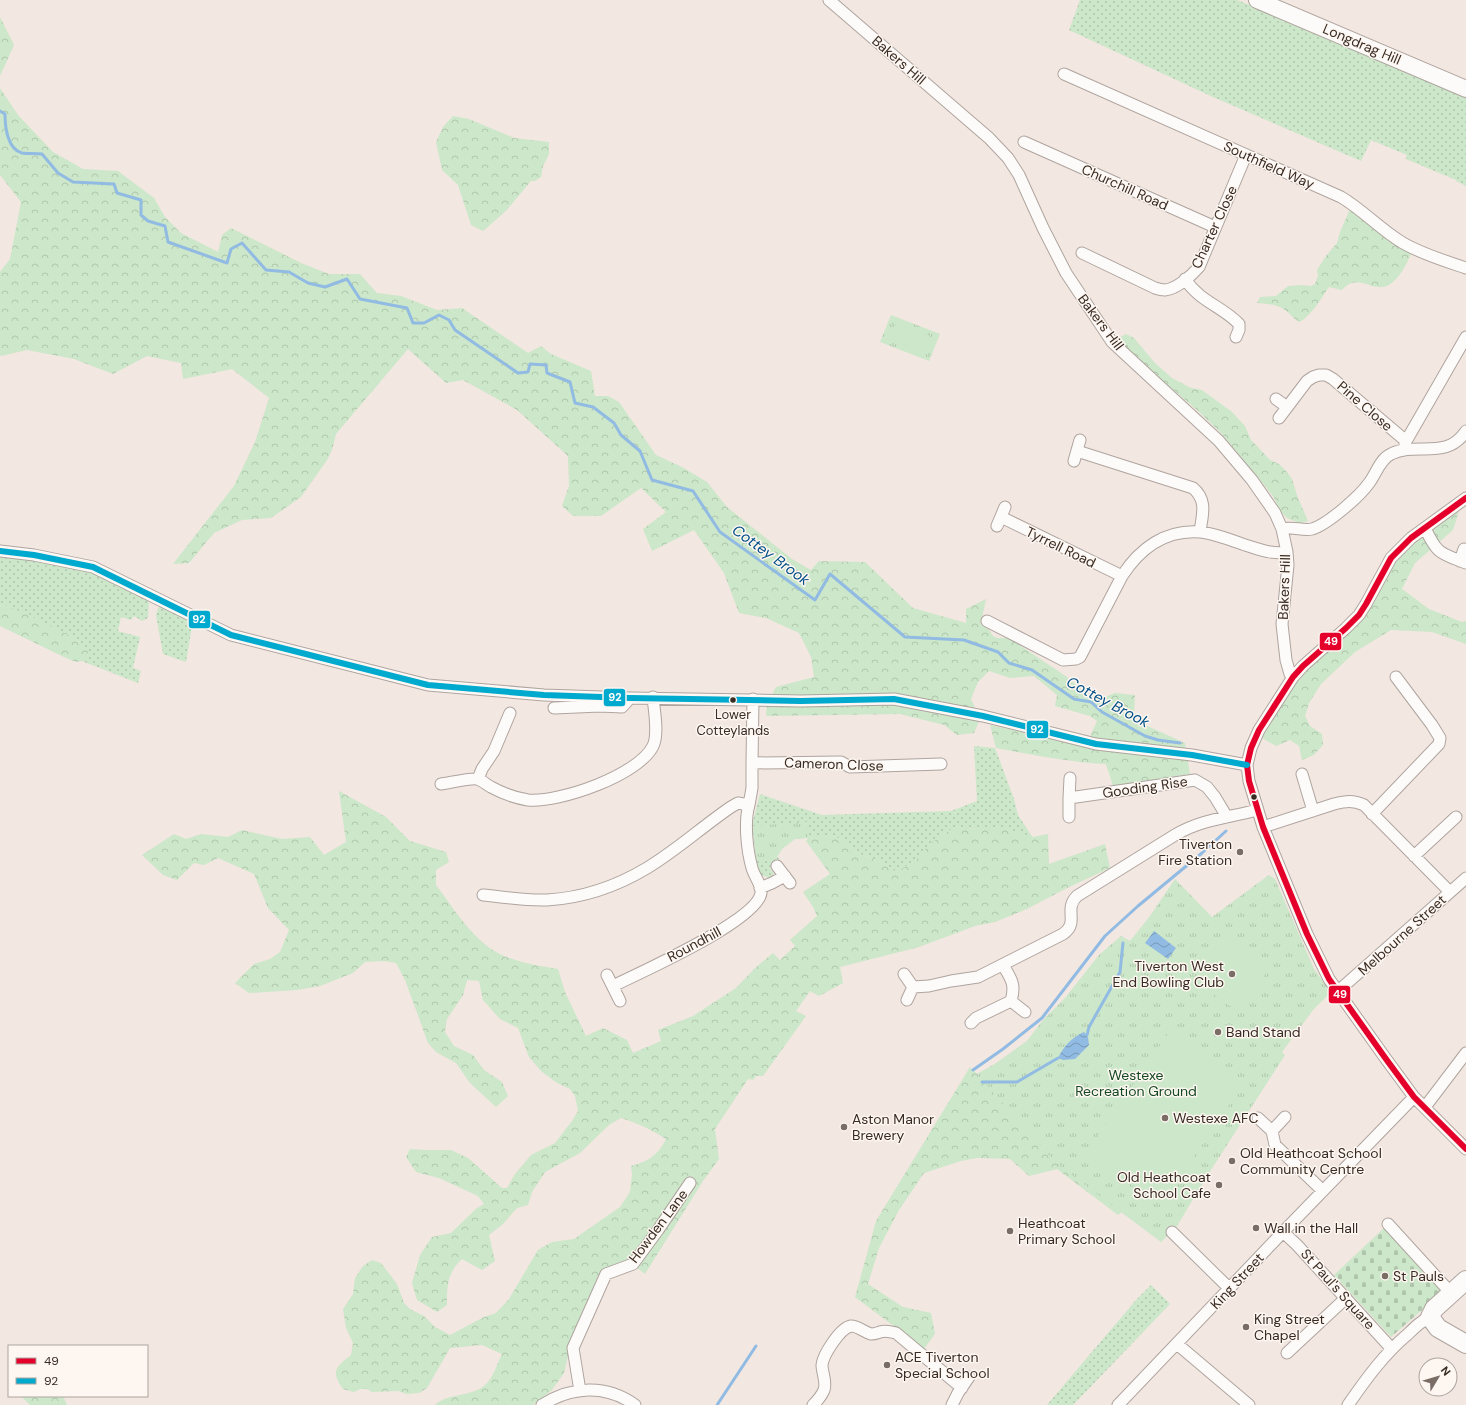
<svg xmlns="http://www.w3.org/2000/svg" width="1466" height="1405" viewBox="0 0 1466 1405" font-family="'DM Sans',sans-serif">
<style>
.grass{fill:url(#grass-dots)}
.forest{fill:url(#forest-crowns)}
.cemetery{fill:url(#cemetery-stones)}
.park{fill:url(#park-tufts)}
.pitch{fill:#cce7c9}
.water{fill:url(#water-waves)}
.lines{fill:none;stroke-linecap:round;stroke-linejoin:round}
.stream{stroke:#91bbe3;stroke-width:3}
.minor-casing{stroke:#afa49e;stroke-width:13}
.secondary-casing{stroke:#afa49e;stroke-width:18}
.primary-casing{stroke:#afa49e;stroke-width:20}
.minor{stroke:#fdfbfa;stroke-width:11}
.secondary{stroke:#fdfbfa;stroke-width:16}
.primary{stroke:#fdfbfa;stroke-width:18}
.bus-1-casing{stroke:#fdf6f1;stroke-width:9}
.bus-2-casing{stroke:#fdf6f1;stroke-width:9}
.bus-1{stroke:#e4002b;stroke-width:6}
.bus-2{stroke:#00a9ce;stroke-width:6}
.bus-dot{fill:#382b23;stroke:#fdf6f1;stroke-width:1.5}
.poi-dot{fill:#796d66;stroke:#fdf6f1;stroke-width:1.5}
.labels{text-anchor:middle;stroke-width:3;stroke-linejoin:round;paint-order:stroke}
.bus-label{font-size:13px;fill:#382b23;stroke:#fdf6f1}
.street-label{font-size:14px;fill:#382b23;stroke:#fdf6f1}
.poi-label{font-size:14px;fill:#382b23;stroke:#fdf6f1;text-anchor:start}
.park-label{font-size:14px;fill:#144821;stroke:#fdf6f1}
.water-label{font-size:15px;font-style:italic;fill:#004f87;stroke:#fdf6f1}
.line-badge{stroke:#fdf6f1;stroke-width:1.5}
.badge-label{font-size:11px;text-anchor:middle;font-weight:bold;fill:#fff}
</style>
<defs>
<pattern id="grass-dots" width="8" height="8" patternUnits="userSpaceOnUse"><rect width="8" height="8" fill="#cce7c9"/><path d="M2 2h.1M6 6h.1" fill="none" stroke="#b0c6ac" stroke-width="1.8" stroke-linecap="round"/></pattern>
<pattern id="forest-crowns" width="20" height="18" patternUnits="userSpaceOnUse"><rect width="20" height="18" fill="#cce7c9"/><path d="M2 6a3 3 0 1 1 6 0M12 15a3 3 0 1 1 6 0" fill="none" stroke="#b0c6ac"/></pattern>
<pattern id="cemetery-stones" width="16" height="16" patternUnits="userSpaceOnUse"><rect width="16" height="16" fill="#cce7c9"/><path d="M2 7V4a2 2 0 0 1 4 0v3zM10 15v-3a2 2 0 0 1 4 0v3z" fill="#b0c6ac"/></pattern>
<pattern id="park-tufts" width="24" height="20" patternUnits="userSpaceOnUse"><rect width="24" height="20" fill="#cce7c9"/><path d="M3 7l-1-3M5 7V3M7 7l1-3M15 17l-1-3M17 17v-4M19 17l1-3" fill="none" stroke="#b0c6ac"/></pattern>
<pattern id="water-waves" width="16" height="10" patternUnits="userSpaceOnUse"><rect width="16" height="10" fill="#91bbe3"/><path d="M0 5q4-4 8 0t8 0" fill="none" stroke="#7798b8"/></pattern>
</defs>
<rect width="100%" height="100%" fill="#f2e7e1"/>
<path class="grass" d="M 1080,0 L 1237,0 L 1466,92 L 1466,186 L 1456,181 L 1456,180 L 1406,159 L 1407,155 L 1371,140 L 1361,161 L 1213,97 L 1069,30 Z
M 0,555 L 30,559 L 89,570 L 146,598 L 149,603 L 148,618 L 142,621 L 134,616 L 131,620 L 121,617 L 118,631 L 140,637 L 133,668 L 141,671 L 138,683 L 82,661 L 88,651 L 79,642 L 34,618 L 0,603 Z
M 162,606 L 193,620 L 186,662 L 163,654 L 156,615 L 158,608 Z
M 974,746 L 995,748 L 1014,799 L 1018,815 L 1033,838 L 1001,827 L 988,830 L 955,827 L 932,842 L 915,861 L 896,872 L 881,862 L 860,854 L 844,840 L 831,836 L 795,839 L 782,849 L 777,857 L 780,859 L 770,868 L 774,874 L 769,878 L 760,874 L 757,865 L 752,825 L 760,794 L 822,815 L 951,811 L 977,801 Z
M 1151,1285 L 1170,1304 L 1073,1405 L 1047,1405 L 1136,1300 Z"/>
<path class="forest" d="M 0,17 L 14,45 L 0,76 Z
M 0,88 L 18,115 L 53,152 L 83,169 L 118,171 L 154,198 L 165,217 L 181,233 L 218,252 L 222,235 L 231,228 L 301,263 L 329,274 L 360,274 L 377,293 L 401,296 L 437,310 L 462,308 L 528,353 L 541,346 L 551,354 L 591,371 L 595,396 L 608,396 L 619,402 L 656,455 L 682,467 L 707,482 L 727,507 L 792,559 L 811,570 L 819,561 L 865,562 L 913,608 L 966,623 L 966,609 L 986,599 L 981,623 L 987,627 L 993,636 L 997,638 L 1009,638 L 1067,677 L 1084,692 L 1100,699 L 1115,693 L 1135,695 L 1134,720 L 1185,743 L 1190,774 L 1113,786 L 1106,764 C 1068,762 1033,755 996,748 L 990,725 L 1088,746 L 1089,739 L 1097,721 L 1090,716 L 1055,706 L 1057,695 L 1034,676 L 1010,678 L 989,671 L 978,682 L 971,699 L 980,719 L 974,733 L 957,735 L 944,725 L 900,714 L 766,716 L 767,704 L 776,687 L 814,677 L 811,657 L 799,633 L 766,618 L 739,613 L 724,573 L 694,530 L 652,551 L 643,529 L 666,512 L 641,488 L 601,516 L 573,516 L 562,506 L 569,486 L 568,456 L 517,410 L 463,380 L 446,383 L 408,349 L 336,434 L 332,450 L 327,460 L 301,497 L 271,518 L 242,520 L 214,533 L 189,563 L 173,564 L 234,486 L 255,442 L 269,398 L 232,369 L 183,379 L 181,363 L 147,356 L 113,374 L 74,359 L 27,350 L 1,356 L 0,355 L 0,272 L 10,259 L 21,202 L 0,175 Z
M 453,116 L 469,119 L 514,138 L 549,142 L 549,154 L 543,166 L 541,177 L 535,181 L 531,181 L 506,211 L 483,231 L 471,225 L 458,185 L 442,170 L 436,142 L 443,127 Z
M 1350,209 C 1371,227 1386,242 1411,254 C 1406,265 1400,278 1389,285 C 1373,294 1358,271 1342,290 L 1329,287 C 1320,300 1314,312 1300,322 C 1294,320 1291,314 1285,310 C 1277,304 1267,304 1257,303 L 1260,297 L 1276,296 L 1288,286 L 1301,285 L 1311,286 L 1315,284 L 1318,276 L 1317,270 L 1326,256 L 1337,243 L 1340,232 Z
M 1126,334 L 1134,338 L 1155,363 L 1172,378 L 1191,388 L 1202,390 L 1232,412 L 1245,426 L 1251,440 L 1255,444 L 1270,460 L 1279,464 L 1286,471 L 1292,479 L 1298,498 L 1308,521 L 1299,523 L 1287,518 L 1281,512 L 1273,496 L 1222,434 L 1197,410 L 1164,382 L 1117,339 Z
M 1459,511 L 1453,530 L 1415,563 L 1402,589 L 1429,609 L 1462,622 L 1466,621 L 1466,644 L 1432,632 L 1391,630 L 1355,652 L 1321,684 L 1309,703 L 1305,716 L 1310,726 L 1322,734 L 1323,745 L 1314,755 L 1302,760 L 1299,746 L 1290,740 L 1276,746 L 1262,738 L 1266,719 L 1295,680 L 1349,630 L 1392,563 L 1419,536 Z
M 0,603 C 27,615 68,630 89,651 L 82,661 L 76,662 L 66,658 L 0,626 Z
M 339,791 L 386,817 L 410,841 L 446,852 L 449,862 L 436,870 L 436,885 C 455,910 474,943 504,956 C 521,963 540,966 558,969 L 565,992 L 586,1036 L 603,1028 L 627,1040 L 633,1053 L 661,1041 L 658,1030 L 693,1016 L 736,988 L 755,968 L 773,953 L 780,960 L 795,946 L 790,940 L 817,916 L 813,907 L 803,892 L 830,874 L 806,841 L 808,838 L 831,836 L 844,840 L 860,854 L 881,862 L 896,872 L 915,861 L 932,842 L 955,827 L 988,830 L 1001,827 L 1033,837 L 1048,834 L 1049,864 L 1105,844 L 1110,868 L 1065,889 L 1027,909 L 995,922 L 975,926 L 919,947 L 840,967 L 843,983 L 819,996 L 810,991 L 796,1011 L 806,1016 L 763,1076 L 756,1076 L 753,1080 L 748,1079 L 715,1129 L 719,1159 L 703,1181 L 645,1274 L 633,1265 L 606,1274 L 569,1352 L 564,1373 L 552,1390 L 533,1405 L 435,1405 C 450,1391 478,1399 490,1379 C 495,1372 498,1362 502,1354 L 482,1345 L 450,1348 L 427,1388 L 419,1393 L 406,1394 L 399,1391 L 372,1392 L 367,1389 L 360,1389 L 354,1392 L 343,1389 C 330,1371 336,1367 351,1355 L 353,1343 L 346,1328 L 343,1309 L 353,1294 L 355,1278 L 363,1266 L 372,1260 L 381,1263 L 397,1284 L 404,1303 L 410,1309 L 424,1316 L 435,1327 L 450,1335 L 484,1317 L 496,1313 L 509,1299 L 538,1250 L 552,1242 L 574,1239 L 620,1207 L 630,1192 L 632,1174 L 631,1166 C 648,1162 658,1155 666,1139 C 652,1130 638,1123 621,1118 L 609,1125 L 580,1153 L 545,1172 L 532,1192 L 528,1205 L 517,1208 L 503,1224 L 489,1235 L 495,1261 L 482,1270 L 462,1259 C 447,1273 447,1286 447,1305 L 437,1312 L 417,1300 L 412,1283 L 420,1255 L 432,1237 L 451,1233 L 477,1208 L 484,1204 L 478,1196 L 439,1178 L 416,1172 L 406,1157 L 410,1149 L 426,1150 L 451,1150 L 468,1158 L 502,1188 L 507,1188 L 515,1174 L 531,1155 L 555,1143 L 572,1121 L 578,1111 L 575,1096 L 570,1089 L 557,1083 L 541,1071 L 529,1057 L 518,1028 L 500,1019 L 483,1000 L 479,981 L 467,980 L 463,995 L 447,1019 L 445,1032 L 454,1046 L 473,1055 L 484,1070 L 502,1082 L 508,1096 L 496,1107 L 470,1083 L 456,1063 L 436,1052 L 428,1043 L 405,980 L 396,963 L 384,961 L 365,962 L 353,973 L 320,986 L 297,990 L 249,993 L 235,983 L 254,964 L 270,959 L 280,952 L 289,930 L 268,908 L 254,874 L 218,858 L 204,865 L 194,863 L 177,880 L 163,875 L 142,855 L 174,834 L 186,839 L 201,834 L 228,837 L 242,830 L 282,839 L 310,837 L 324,855 L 346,842 Z
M 1041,1023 L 1067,1171 L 1122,1212 L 1118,1215 L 1057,1169 L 1029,1176 L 1010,1159 L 977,1158 L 961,1161 L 924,1173 L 899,1210 L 879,1248 L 868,1284 L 903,1307 L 931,1313 L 935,1334 L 924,1349 L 855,1297 L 876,1221 L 970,1067 L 977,1074 L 995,1064 L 1027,1041 Z
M 21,1396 L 63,1396 L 67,1405 L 30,1405 Z"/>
<path class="cemetery" d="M 1385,1227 L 1444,1291 L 1391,1337 L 1334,1275 Z"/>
<path class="park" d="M 891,315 L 940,334 L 929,361 L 880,342 Z
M 807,822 L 808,838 L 794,839 L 782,849 L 776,857 L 764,861 L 756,858 L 753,826 Z
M 1269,875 L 1275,879 L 1314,969 L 1331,992 L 1313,1010 L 1282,1052 L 1285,1055 L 1207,1176 L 1177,1226 L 1161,1242 L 1057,1164 L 977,1074 L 995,1064 L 1027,1041 L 1044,1019 L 1065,998 L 1099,955 L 1121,936 L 1130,941 L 1150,916 L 1175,879 L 1212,917 Z"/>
<path class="pitch" d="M 896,323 L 930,336 L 924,352 L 890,339 Z
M 1226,936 L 1270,967 L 1239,1012 L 1194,981 Z
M 1169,1032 L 1244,1083 L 1161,1205 L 1086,1154 Z"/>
<path class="water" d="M 1154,931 L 1176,948 L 1168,959 L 1145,943 Z
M 1084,1032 L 1088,1037 L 1089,1045 L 1075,1059 L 1063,1060 L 1058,1058 C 1064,1046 1071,1038 1084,1032 Z"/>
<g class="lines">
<path class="stream" d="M 0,111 L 5,114 C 5,126 7,149 22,153 C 28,154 35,153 42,154 L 58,173 L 73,182 L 114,184 L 117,193 L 141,200 L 141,215 L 148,221 L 165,226 L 168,242 L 227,263 L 231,249 L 242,243 L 266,270 L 289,272 L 308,283 L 325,287 L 347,279 L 360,299 L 407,308 L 413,323 L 424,323 L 439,315 L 449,320 L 455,330 L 518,373 L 528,372 L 530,364 L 546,365 L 547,373 L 570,382 L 575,403 L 593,407 L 614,423 L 621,435 L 640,451 L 652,480 L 693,491 L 720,532 L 815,600 L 830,574 L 905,637 L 964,640 L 998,652 L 1009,663 L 1032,670 L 1074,699 L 1091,702 L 1102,712 L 1145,736 L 1158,740 L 1180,743
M 1087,1035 L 1089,1027 L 1120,972 L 1123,943
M 973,1070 L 1003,1049 L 1042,1018 L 1105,936 L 1138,906 L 1202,853 L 1226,831
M 982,1082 L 1017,1082 L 1058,1058
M 717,1405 L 756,1346"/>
<defs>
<path id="minor" d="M 829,0 L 989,138 L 1008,158 L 1019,175 L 1043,228 L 1066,273 L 1112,342 L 1219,441 L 1252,480 L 1275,513 L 1282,529 L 1287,552 L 1288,565 L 1282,624 L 1286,660 L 1290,674 L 1293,677
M 1064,74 L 1341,197 C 1363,210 1381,230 1403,243 C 1422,254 1445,261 1466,268
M 1024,142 L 1215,227
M 1082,253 L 1155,288 C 1158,289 1162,290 1165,290 C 1177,289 1192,275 1199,267 L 1246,155
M 1185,279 C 1200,302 1222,306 1239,324 L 1239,330 L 1236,337
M 1276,399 L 1287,407
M 1279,418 L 1307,381 L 1313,377 L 1319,375 L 1326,375 L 1333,379 L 1406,441
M 1405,448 L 1405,443 L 1466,337
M 1077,451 L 1193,488 C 1208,501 1202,515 1200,532
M 1074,461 L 1080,440
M 1466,498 L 1411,538 L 1391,558 L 1366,604 L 1359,615 L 1346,628 L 1303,666 L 1293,677 L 1259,730 L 1251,748 L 1247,765 L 1249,781 L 1263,827 L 1307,934 L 1329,979 L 1386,1059 L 1414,1097 L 1466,1149
M 1001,517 L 1122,576
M 997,526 L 1005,507
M 1425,528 C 1437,554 1440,553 1466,563
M 1282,529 C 1293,526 1302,531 1312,529 C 1327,525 1360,496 1369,483 C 1376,474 1380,459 1391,454 C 1417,441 1446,461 1466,431
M 0,551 L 34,555 L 93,567 L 231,635 L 428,685 L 544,695 L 630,698 L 801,701 L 894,699 L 983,716 L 1096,744 L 1192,755 L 1247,765
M 1460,561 L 1464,549
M 987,621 L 1063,660 L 1076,659 L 1080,657 L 1122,576 C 1140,548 1166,529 1201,532 C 1216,534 1231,540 1245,545 C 1259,549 1272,555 1287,552
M 554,708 L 600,706 L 622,707 L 630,698
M 752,763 L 841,762 L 850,767 L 941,764
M 1302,774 L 1313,811
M 478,779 L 482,769 L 494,751 L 510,713
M 441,784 C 449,783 470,778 477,779 C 482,780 487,785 491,787 C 502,793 515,798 528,800 C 559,803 639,775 653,746 C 659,734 654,710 653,697
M 1069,798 L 1070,778
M 1372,814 L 1439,744 L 1440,738 L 1432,725 L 1396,677
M 1069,817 L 1069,798 L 1195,780 L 1207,787 L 1215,797 L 1227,817
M 1263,827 L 1334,804 C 1346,801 1353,800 1364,805 L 1450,892
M 1414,856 L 1456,817
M 777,866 L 790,883
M 760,888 L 772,883 L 785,876
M 483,895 C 504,897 526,901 547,900 C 582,898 617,886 647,868 C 677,850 703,826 731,807 L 738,803 L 749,805 L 752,788 L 752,763 L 753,699
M 904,974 L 913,987 L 929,986 L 951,981 L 978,977 L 1063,934 C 1080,922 1063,910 1077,896 L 1175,835 C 1202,819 1228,818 1257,810
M 607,975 L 620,1001
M 613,986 C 639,973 757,921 761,893 C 762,885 754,876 752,868 C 747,850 744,822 749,805
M 1337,992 L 1466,878
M 907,1000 L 913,987
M 1011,1001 L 1025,1012
M 971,1023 L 976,1018 L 1011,1001 C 1016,984 1011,979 1003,965
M 1425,1107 L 1466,1053
M 1285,1117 L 1272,1131 L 1275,1145 L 1323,1191
M 1258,1118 L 1272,1131
M 1388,1224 L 1451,1293
M 1172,1232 L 1230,1289
M 1283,1232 L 1297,1245 L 1391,1348
M 1177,1344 L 1249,1405
M 1287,1353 L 1346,1298
M 580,1391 L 573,1348 L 606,1274 L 633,1264 L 658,1230 L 690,1183
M 542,1405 C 572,1386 606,1384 635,1405
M 813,1405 C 817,1401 822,1395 824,1390 C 827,1382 822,1373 822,1365 C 823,1355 840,1328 851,1326 C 858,1326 864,1332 871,1334 C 875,1334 877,1333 880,1332 C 886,1330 890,1332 896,1333 L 962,1388
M 952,1405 L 958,1393 L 969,1377
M 1118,1405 L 1283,1232 L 1414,1097
M 1348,1405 C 1366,1379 1384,1354 1408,1334 C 1415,1327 1421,1321 1430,1317"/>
<path id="secondary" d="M 1257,0 L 1466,89"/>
<path id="primary" d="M 1466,1280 L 1434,1309 L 1430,1317 L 1438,1328 L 1466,1344"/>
</defs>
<use href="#minor" class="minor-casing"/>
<use href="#secondary" class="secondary-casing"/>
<use href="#primary" class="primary-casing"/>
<use href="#minor" class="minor"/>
<use href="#secondary" class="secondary"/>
<use href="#primary" class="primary"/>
<defs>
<path id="bus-1" d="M 1466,498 L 1411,538 L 1391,558 L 1366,604 L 1359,615 L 1346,628 L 1303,666 L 1293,677 L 1259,730 L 1251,748 L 1247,765 L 1249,781 L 1263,827 L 1307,934 L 1329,979 L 1386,1059 L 1414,1097 L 1466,1149"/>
<path id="bus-2" d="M 0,551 L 34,555 L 93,567 L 231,635 L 428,685 L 544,695 L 630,698 L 801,701 L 894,699 L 983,716 L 1096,744 L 1192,755 L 1247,765"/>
</defs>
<use href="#bus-1" class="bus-1-casing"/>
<use href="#bus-2" class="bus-2-casing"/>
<use href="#bus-1" class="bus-1"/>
<use href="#bus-2" class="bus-2"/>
</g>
<g class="bus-dot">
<circle cx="733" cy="700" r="3.5"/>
<circle cx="1254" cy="797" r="3.5"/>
</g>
<g class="poi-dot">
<circle cx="1240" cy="852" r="4"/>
<circle cx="1232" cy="974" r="4"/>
<circle cx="1218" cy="1032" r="4"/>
<circle cx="1165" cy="1118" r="4"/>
<circle cx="844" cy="1127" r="4"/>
<circle cx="1232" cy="1161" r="4"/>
<circle cx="1219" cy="1185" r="4"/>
<circle cx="1256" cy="1228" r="4"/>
<circle cx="1010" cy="1231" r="4"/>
<circle cx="1385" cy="1276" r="4"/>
<circle cx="1246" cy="1327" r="4"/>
<circle cx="887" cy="1365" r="4"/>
</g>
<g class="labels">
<g class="bus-label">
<text x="733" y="719">Lower<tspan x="733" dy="16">Cotteylands</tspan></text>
</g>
<g class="street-label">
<text transform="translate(1362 44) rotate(23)" y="5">Longdrag Hill</text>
<text transform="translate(899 60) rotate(41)" y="5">Bakers Hill</text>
<text transform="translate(1269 165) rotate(24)" y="5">Southfield Way</text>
<text transform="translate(1125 187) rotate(24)" y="5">Churchill Road</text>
<text transform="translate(1214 227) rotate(-65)" y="5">Charter Close</text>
<text transform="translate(1101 322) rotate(53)" y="5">Bakers Hill</text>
<text transform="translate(1365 406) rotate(41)" y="5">Pine Close</text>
<text transform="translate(1061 547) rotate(26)" y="5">Tyrrell Road</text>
<text transform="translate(1284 587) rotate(-88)" y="5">Bakers Hill</text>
<text transform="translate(834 764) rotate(2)" y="5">Cameron Close</text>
<text transform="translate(1145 787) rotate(-8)" y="5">Gooding Rise</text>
<text transform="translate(1402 935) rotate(-42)" y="5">Melbourne Street</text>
<text transform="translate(694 944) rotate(-28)" y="5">Roundhill</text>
<text transform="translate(658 1226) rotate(-53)" y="5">Howden Lane</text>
<text transform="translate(1237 1281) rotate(-47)" y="5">King Street</text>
<text transform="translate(1338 1289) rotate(48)" y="5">St Paul's Square</text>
</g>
<g class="poi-label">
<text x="1232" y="849" text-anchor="end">Tiverton<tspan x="1232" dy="16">Fire Station</tspan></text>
<text x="1224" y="971" text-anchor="end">Tiverton West<tspan x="1224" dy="16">End Bowling Club</tspan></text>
<text x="1226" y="1037">Band Stand</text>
<text x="1173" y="1123">Westexe AFC</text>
<text x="852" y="1124">Aston Manor<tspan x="852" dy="16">Brewery</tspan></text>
<text x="1240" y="1158">Old Heathcoat School<tspan x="1240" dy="16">Community Centre</tspan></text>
<text x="1211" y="1182" text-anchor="end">Old Heathcoat<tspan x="1211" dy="16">School Cafe</tspan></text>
<text x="1018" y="1228">Heathcoat<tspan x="1018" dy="16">Primary School</tspan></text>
<text x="1264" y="1233">Wall in the Hall</text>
<text x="1393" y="1281">St Pauls</text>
<text x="1254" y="1324">King Street<tspan x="1254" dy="16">Chapel</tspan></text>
<text x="895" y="1362">ACE Tiverton<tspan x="895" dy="16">Special School</tspan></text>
</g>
<g class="park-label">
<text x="1136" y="1080">Westexe<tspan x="1136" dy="16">Recreation Ground</tspan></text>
</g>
<g class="water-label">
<text transform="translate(771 555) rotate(36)" y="5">Cottey Brook</text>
<text transform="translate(1108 702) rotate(28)" y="5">Cottey Brook</text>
</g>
</g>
<g class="line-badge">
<rect x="188" y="610" width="23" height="19" rx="4" fill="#00a9ce"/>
<rect x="1319" y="632" width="23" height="19" rx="4" fill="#e4002b"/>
<rect x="603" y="688" width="23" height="19" rx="4" fill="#00a9ce"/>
<rect x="1026" y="720" width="23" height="19" rx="4" fill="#00a9ce"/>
<rect x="1328" y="985" width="23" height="19" rx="4" fill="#e4002b"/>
</g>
<g class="badge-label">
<text x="199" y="623">92</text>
<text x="1331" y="645">49</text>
<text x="615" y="701">92</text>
<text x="1037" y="733">92</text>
<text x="1340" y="998">49</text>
</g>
<rect x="8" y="1345" width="140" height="52" fill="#fdf6f1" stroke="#aea59f"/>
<rect x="16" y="1358" width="20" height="6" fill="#e4002b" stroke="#aea59f"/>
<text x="44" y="1365" font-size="12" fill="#382b23">49</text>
<rect x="16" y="1378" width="20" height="6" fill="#00a9ce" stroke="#aea59f"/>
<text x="44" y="1385" font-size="12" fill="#382b23">92</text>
<g transform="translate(1438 1377) rotate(52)"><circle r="19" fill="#fdf6f1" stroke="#aea59f"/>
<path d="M0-3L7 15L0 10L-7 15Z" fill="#796d66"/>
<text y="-6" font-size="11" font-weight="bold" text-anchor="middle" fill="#382b23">N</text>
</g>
</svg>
